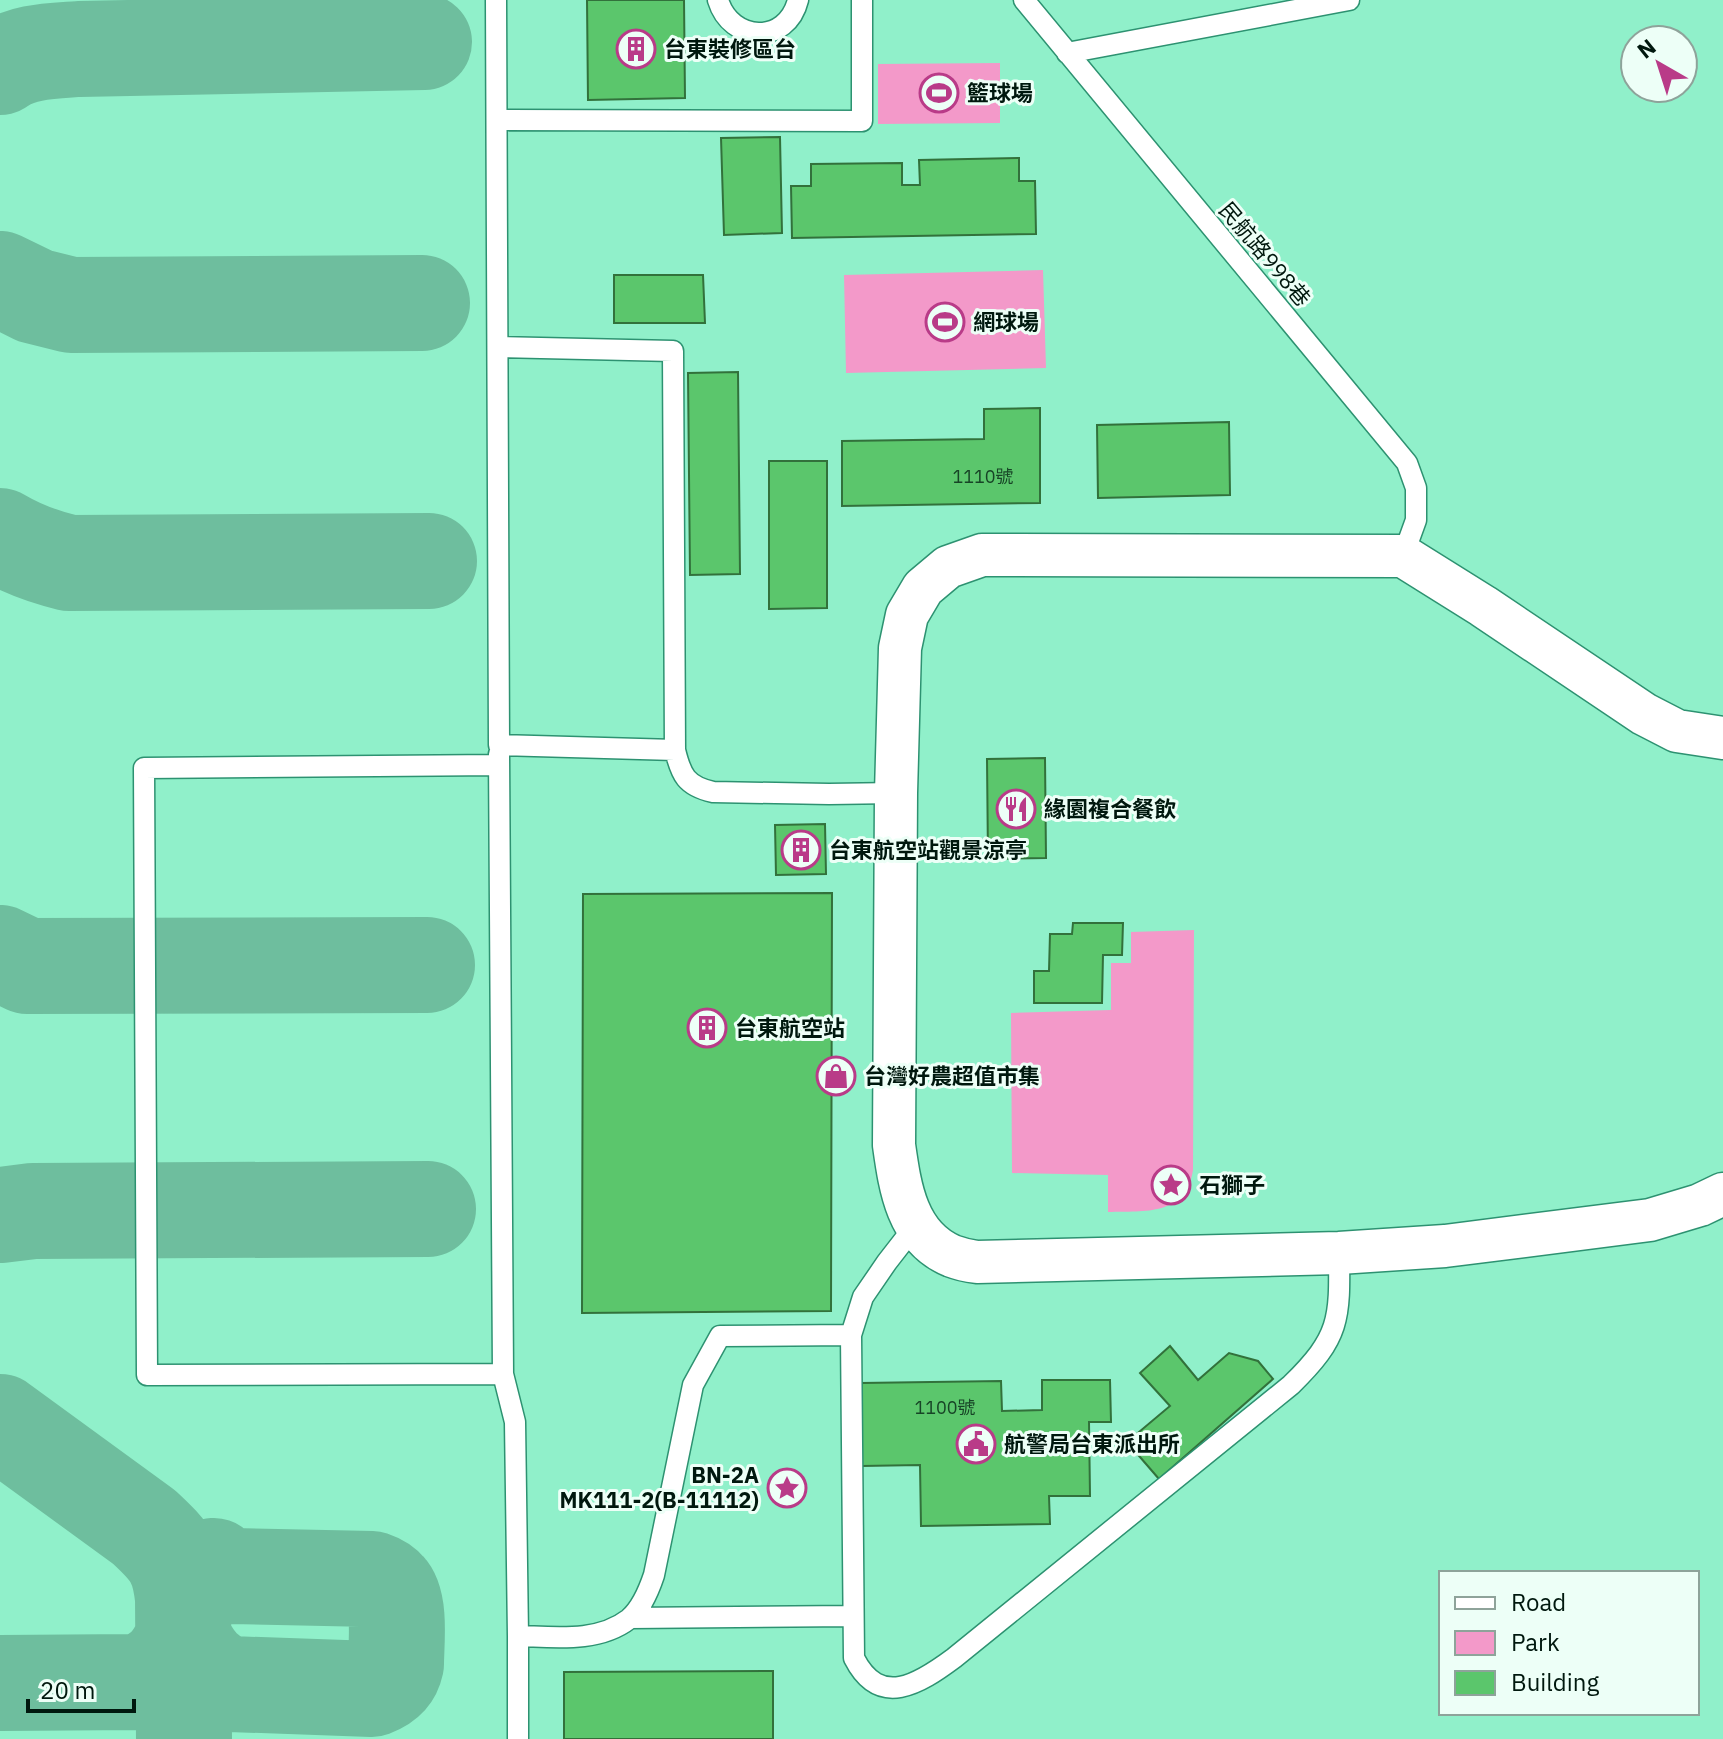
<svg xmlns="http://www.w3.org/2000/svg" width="1723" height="1739" viewBox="0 0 1723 1739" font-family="'IBM Plex Sans','Noto Sans TC',sans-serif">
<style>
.green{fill:#f399c9}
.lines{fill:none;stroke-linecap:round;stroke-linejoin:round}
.taxiway{stroke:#6ebe9e;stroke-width:96}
.building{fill:#5bc66c;stroke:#32713b;stroke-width:2}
.lane-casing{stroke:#2d9271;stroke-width:23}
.street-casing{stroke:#2d9271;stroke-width:45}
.lane{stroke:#fff;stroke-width:20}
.street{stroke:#fff;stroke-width:42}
.labels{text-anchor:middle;stroke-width:6;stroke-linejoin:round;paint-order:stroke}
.number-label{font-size:18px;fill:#174426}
.poi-label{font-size:22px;font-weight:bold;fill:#00180e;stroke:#edfff7;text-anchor:start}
.street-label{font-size:22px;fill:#00180e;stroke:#edfff7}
</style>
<rect width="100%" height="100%" fill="#90f0ca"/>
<path class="green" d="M 1000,63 L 1000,123 L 878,124 L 878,64 Z
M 1043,270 L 1046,368 L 846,373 L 844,275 Z
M 1194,930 L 1193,1170 C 1186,1216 1145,1211 1108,1212 L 1108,1175 L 1012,1173 L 1011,1013 L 1111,1010 L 1111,963 L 1131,963 L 1131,932 Z"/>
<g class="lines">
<path class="taxiway" d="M 0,67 C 22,51 52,51 79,49 L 424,42
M 0,279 L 35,296 L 71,305 L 422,303
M 0,536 C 22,549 44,557 69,563 L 429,561
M 0,953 L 27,966 L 427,965
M 0,1215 L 33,1211 L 428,1209
M 0,1422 L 144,1527 C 171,1552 179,1562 183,1598 L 184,1739
M 183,1637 C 194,1660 206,1676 230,1684 L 372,1689 C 385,1684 393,1678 396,1664 C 396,1645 401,1603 388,1589 C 384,1584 378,1581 372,1579 L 232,1576 L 222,1573 L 214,1566
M 0,1683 L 136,1682 C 160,1676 174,1660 183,1637"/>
</g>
<path class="building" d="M 587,0 L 684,0 L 685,98 L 588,100 Z
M 780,137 L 782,233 L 724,235 L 721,138 Z
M 1019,158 L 1019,181 L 1035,181 L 1036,234 L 792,238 L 791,186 L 811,186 L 811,164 L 902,163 L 902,185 L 920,185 L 919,160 Z
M 614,275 L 703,275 L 705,323 L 614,323 Z
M 738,372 L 740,574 L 690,575 L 688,373 Z
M 1040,408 L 1040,503 L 842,506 L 842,441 L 984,439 L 984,409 Z
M 1229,422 L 1230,495 L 1098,498 L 1097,425 Z
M 769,461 L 827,461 L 827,608 L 769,609 Z
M 1045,758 L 1046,858 L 988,859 L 987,759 Z
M 825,824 L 826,874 L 776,875 L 775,825 Z
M 832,893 L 831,1311 L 582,1313 L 583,894 Z
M 1073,923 L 1123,923 L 1122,955 L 1103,955 L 1102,1003 L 1034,1003 L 1034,971 L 1049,971 L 1050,934 L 1072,934 Z
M 1170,1346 L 1198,1380 L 1229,1353 L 1258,1361 L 1273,1379 L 1159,1479 L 1127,1442 L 1170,1406 L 1140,1373 Z
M 1042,1380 L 1110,1380 L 1111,1422 L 1089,1422 L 1090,1496 L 1049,1496 L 1050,1524 L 921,1526 L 920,1465 L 862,1466 L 861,1383 L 1001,1381 L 1002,1411 L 1042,1410 Z
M 773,1671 L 773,1739 L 564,1739 L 564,1672 Z"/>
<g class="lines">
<defs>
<path id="lane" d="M 496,0 L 499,745 L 675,750
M 718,0 C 731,43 787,45 798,0
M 1024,0 L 1407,463 L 1416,488 L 1416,520 L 1403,556
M 1067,53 L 1349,0
M 497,120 L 862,121 L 862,0
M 498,347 L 673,351 L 675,750 C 681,775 686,786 713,792 L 829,794 L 896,793
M 499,754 L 503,1374 L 515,1422 L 518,1636
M 499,765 L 144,768 L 147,1375 L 503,1374
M 915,1226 L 887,1262 L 863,1297 L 851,1335 L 854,1658 C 880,1709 919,1684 954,1658 L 1291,1385 C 1340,1337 1340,1320 1339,1253
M 630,1618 L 853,1616
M 518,1739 L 518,1636 C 555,1637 598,1643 629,1619 C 642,1608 649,1590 654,1575 L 693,1385 L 720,1336 L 851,1335"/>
<path id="street" d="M 1723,738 L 1677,731 L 1644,714 L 1483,606 L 1403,556 L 982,555 L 948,567 L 923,588 L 907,615 L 900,648 L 896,793 L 894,1145 C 900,1188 907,1237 952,1256 C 960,1259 969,1261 977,1262 L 1339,1253 L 1445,1246 L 1650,1220 L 1700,1205 L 1723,1194"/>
</defs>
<use href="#lane" class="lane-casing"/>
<use href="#street" class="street-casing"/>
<use href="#lane" class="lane"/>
<use href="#street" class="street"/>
</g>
<defs>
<symbol id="building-ring" viewBox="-11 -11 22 22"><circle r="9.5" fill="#edfff7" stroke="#b93b88" stroke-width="1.5"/><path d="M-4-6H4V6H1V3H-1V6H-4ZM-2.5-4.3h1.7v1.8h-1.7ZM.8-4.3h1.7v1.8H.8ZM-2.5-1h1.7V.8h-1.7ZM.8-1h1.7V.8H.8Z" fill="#b93b88"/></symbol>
<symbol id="stadium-ring" viewBox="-11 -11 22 22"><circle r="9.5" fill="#edfff7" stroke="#b93b88" stroke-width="1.5"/><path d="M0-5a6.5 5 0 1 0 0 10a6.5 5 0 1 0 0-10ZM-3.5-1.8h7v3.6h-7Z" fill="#b93b88"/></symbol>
<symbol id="restaurant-ring" viewBox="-11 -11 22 22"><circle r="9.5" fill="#edfff7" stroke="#b93b88" stroke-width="1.5"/><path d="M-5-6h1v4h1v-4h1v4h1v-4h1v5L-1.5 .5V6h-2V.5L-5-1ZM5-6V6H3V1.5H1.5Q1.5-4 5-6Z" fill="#b93b88"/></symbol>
<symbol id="shop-ring" viewBox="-11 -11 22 22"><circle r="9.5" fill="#edfff7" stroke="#b93b88" stroke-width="1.5"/><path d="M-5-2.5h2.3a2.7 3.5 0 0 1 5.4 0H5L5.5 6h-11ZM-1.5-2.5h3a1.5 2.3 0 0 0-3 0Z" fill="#b93b88"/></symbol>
<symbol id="sight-ring" viewBox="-11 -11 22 22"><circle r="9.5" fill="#edfff7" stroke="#b93b88" stroke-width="1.5"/><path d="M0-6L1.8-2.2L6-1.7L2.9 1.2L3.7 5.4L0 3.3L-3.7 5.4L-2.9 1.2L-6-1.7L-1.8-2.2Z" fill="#b93b88"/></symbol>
<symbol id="civic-ring" viewBox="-11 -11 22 22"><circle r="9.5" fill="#edfff7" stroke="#b93b88" stroke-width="1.5"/><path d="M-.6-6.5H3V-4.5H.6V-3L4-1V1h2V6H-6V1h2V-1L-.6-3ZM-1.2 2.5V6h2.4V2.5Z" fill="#b93b88"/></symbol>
</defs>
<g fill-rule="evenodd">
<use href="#building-ring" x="614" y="27" width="44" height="44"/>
<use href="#stadium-ring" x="917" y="71" width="44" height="44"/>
<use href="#stadium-ring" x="923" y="300" width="44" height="44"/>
<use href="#restaurant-ring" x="994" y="787" width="44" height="44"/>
<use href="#building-ring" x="779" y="828" width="44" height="44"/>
<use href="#building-ring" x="685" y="1006" width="44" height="44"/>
<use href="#shop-ring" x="814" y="1054" width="44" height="44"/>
<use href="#sight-ring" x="1149" y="1163" width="44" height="44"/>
<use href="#civic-ring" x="954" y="1422" width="44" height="44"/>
<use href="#sight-ring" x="765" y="1466" width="44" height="44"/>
</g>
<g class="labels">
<g class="number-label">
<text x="983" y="483">1110號</text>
<text x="945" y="1414">1100號</text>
</g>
<g class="poi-label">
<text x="664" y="57">台東裝修區台</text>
<text x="967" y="101">籃球場</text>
<text x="973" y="330">網球場</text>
<text x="1044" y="817">緣園複合餐飲</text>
<text x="829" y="858">台東航空站觀景涼亭</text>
<text x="735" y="1036">台東航空站</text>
<text x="864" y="1084">台灣好農超值市集</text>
<text x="1199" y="1193">石獅子</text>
<text x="1004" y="1452">航警局台東派出所</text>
<text x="759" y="1483" text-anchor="end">BN-2A<tspan x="759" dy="25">MK111-2(B-11112)</tspan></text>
</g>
<g class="street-label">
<text transform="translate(1265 254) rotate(50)" y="8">民航路998巷</text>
</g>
</g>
<rect x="1439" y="1571" width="260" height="144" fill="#edfff7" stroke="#8ea39a" stroke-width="2"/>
<rect x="1455" y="1597" width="40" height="12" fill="#ffffff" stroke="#8ea39a" stroke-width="2"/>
<text x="1511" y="1611" font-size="24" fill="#00180e">Road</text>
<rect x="1455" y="1631" width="40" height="24" fill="#f399c9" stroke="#8ea39a" stroke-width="2"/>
<text x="1511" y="1651" font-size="24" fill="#00180e">Park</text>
<rect x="1455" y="1671" width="40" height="24" fill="#5bc66c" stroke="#8ea39a" stroke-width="2"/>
<text x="1511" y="1691" font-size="24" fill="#00180e">Building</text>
<g transform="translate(1659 64) rotate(321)"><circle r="38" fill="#edfff7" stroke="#8ea39a" stroke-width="2"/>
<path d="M0-6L14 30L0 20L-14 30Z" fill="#b93b88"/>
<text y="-12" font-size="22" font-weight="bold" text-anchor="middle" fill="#00180e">N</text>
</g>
<path d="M28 1699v12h106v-12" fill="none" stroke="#00180e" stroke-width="4"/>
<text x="40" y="1699" font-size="24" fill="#00180e" stroke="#edfff7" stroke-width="6" paint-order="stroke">20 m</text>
</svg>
